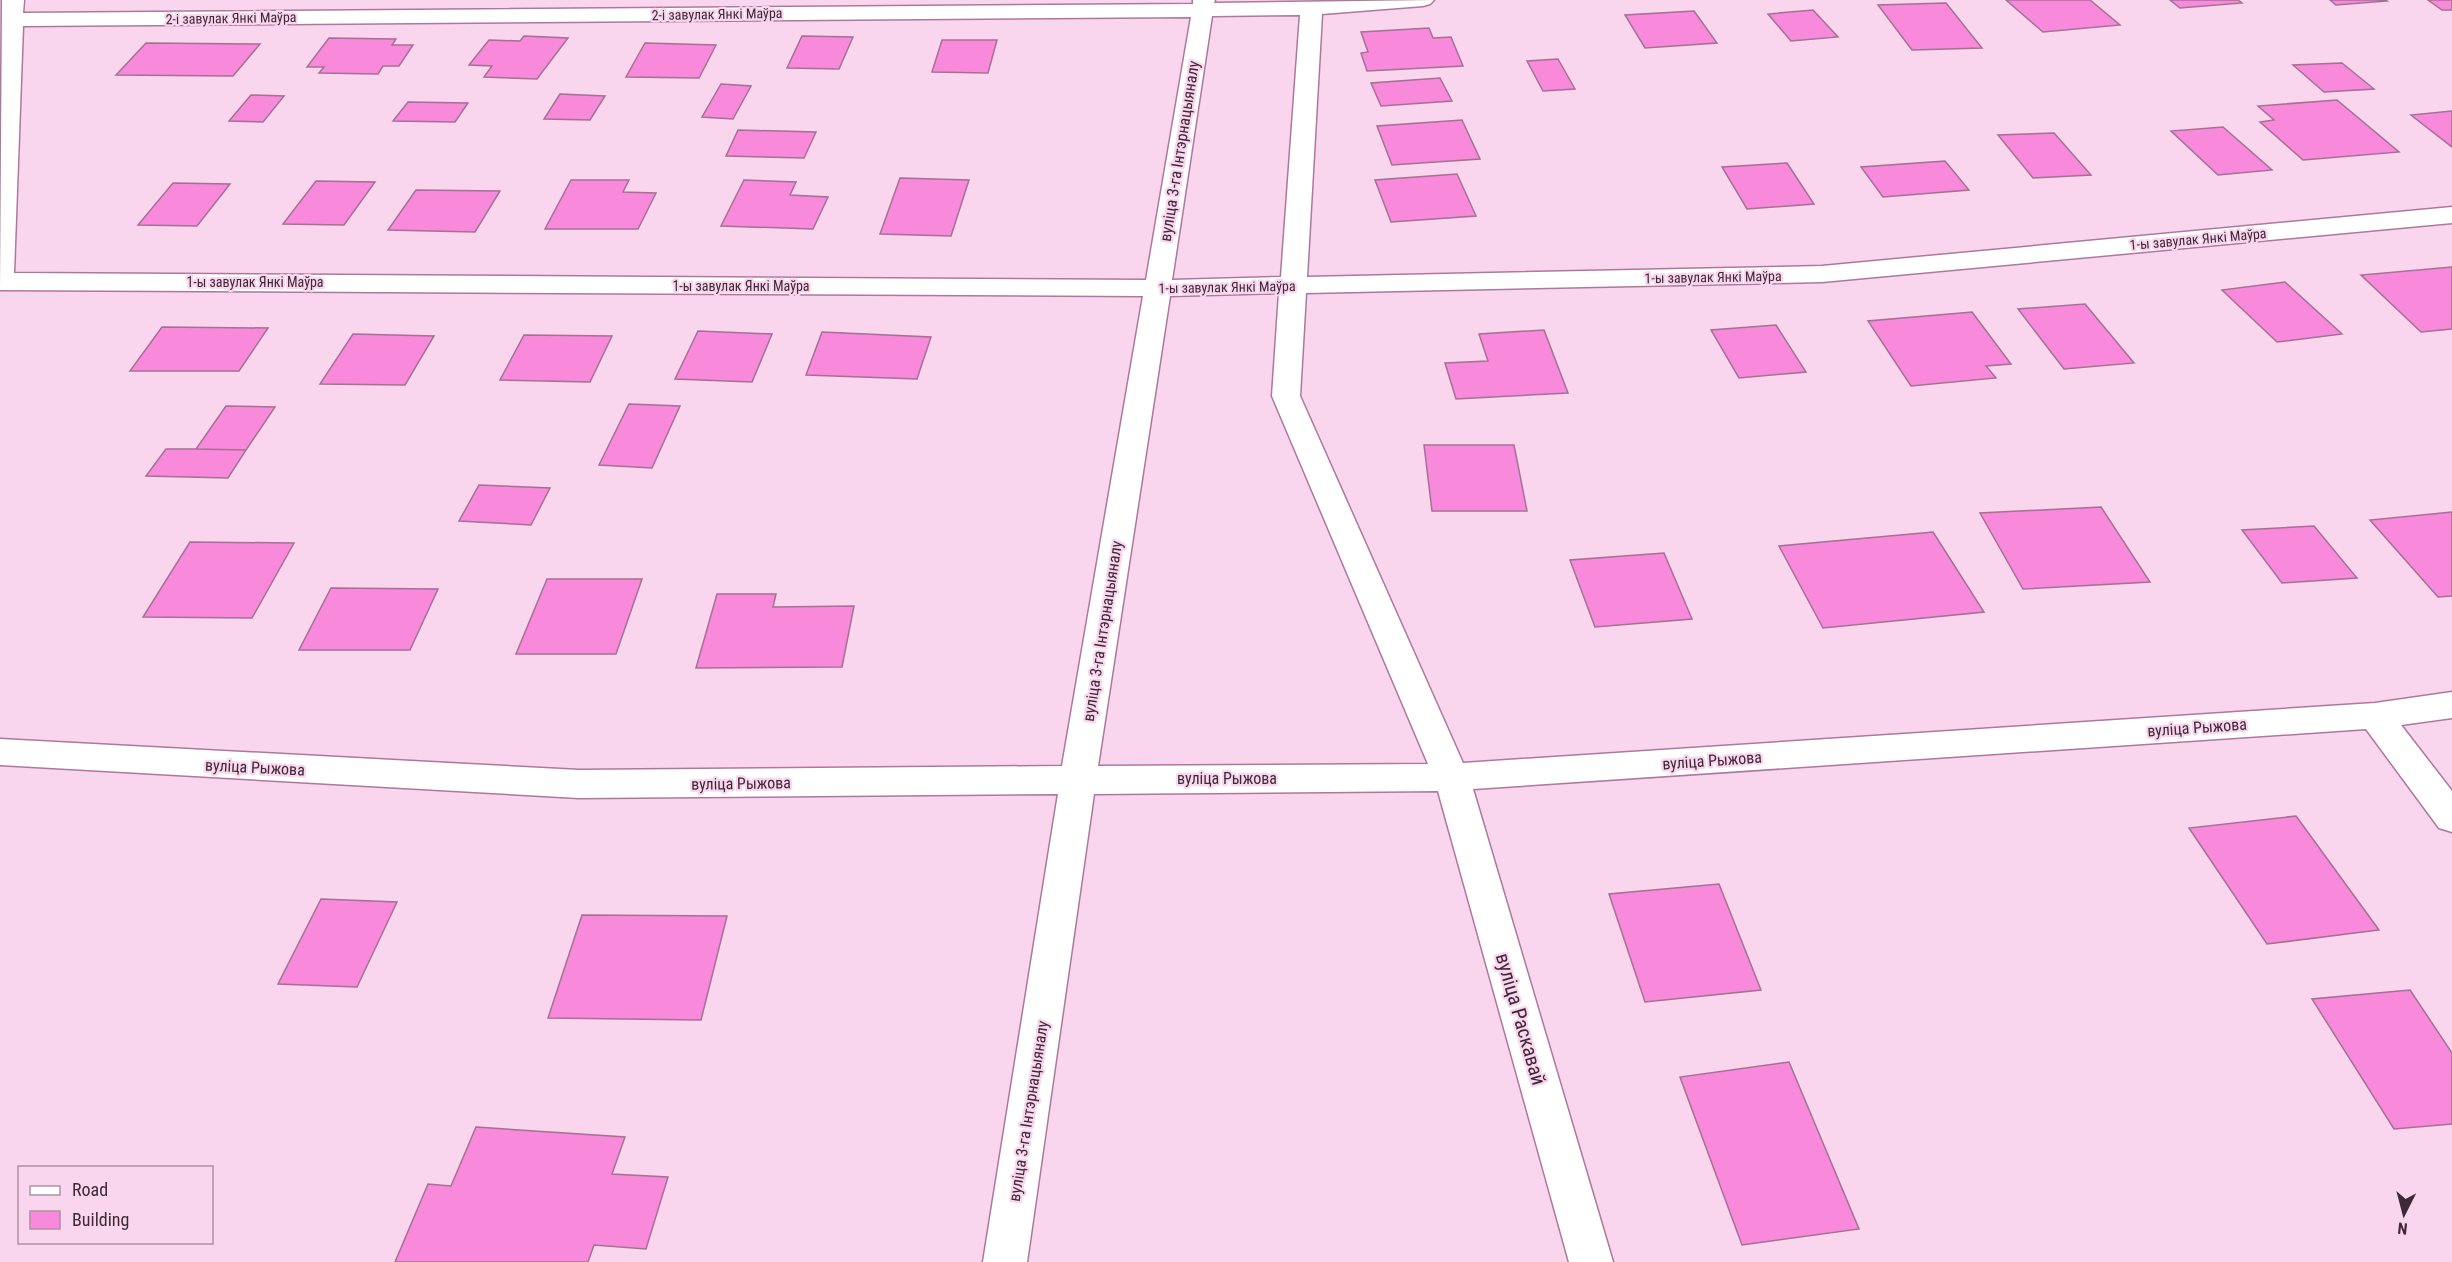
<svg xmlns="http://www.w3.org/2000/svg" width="2452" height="1262" viewBox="0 0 2452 1262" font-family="'Roboto Condensed',sans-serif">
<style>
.building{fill:#f989da;stroke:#a47194;stroke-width:1.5}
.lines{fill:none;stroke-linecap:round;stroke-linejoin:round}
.minor-casing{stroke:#ac799d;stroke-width:3}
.minor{fill:#fff;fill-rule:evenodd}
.labels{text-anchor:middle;stroke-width:4.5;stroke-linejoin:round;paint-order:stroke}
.far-street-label{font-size:14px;fill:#3e2937;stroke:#f9d6ed}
.street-label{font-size:16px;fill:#3e2937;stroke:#f9d6ed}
.near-street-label{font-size:20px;fill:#3e2937;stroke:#f9d6ed}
</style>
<rect width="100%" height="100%" fill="#f9d6ed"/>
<path class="building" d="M 2006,0 L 2090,0 L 2120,25 L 2043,32 Z
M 2170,0 L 2238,0 L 2242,3 L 2180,8 Z
M 2330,0 L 2385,0 L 2387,1 L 2336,5 Z
M 2428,0 L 2452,0 L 2452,10 L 2442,10 Z
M 1946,3 L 1982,48 L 1912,50 L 1878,5 Z
M 1813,10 L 1838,37 L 1791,41 L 1768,14 Z
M 1694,11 L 1717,43 L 1645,48 L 1625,15 Z
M 1429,28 L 1433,38 L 1451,37 L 1463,66 L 1367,71 L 1361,53 L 1368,52 L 1361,32 Z
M 524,36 L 568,38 L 537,79 L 484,77 L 492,66 L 469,65 L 489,40 L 520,41 Z
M 802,36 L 853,37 L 839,69 L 787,68 Z
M 329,38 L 396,39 L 392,45 L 413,45 L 399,66 L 383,66 L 378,74 L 319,73 L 324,67 L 307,67 Z
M 942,40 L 997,40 L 988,73 L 932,72 Z
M 146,43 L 260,44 L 233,76 L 116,75 Z
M 645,43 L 716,45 L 699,78 L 626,77 Z
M 1558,59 L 1575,89 L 1543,91 L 1527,61 Z
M 2342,63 L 2374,89 L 2324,92 L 2293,65 Z
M 1440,78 L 1452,101 L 1381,106 L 1371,83 Z
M 721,84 L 751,86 L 733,119 L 702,117 Z
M 560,94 L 605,96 L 590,120 L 544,119 Z
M 251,95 L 284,96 L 263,122 L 229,121 Z
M 2337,100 L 2399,152 L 2303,160 L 2260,122 L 2274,120 L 2258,106 Z
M 408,102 L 468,103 L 455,122 L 393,121 Z
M 2452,111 L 2452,147 L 2411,115 Z
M 1462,120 L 1480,159 L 1392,165 L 1377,126 Z
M 2223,127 L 2272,170 L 2218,175 L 2171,131 Z
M 738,130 L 816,132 L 804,158 L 726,156 Z
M 2054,133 L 2091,175 L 2033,178 L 1998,135 Z
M 1945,161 L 1969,190 L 1883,197 L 1861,167 Z
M 1787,163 L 1814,204 L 1747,209 L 1722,167 Z
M 1457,174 L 1476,216 L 1391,222 L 1375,180 Z
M 900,178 L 969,180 L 951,236 L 880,234 Z
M 571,180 L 629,180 L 623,192 L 656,193 L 638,229 L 545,229 Z
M 744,180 L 796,182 L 790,195 L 828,197 L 813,229 L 721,226 Z
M 316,181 L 375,182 L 344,225 L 283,224 Z
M 173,183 L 230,184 L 197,226 L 138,225 Z
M 416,190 L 500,191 L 475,232 L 388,230 Z
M 2452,267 L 2452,329 L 2421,332 L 2361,275 Z
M 2285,282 L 2342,334 L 2277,342 L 2222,290 Z
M 2085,304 L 2134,363 L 2064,369 L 2018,309 Z
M 1972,312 L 2011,364 L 1986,366 L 1996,378 L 1911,386 L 1868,321 Z
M 1776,325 L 1806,372 L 1739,378 L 1711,330 Z
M 162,327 L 268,328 L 239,371 L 130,371 Z
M 1544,330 L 1568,393 L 1456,399 L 1445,363 L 1488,361 L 1479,334 Z
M 698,331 L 772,334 L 752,382 L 675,379 Z
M 822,332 L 931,337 L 917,379 L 806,375 Z
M 353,334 L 434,336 L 405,385 L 320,384 Z
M 524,335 L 612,336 L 590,382 L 500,380 Z
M 629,404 L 680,406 L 652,468 L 599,465 Z
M 226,406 L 275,407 L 246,450 L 196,449 Z
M 1424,445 L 1514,445 L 1527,511 L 1432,511 Z
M 166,449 L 196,449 L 246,450 L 228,478 L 146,476 Z
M 479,485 L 550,488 L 531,525 L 459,521 Z
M 2101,507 L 2150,582 L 2023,589 L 1980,513 Z
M 2452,512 L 2452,596 L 2438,597 L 2370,520 Z
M 2314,526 L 2357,578 L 2282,583 L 2242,530 Z
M 1933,532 L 1984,612 L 1823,628 L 1779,546 Z
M 190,542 L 294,543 L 252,618 L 143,617 Z
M 1664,553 L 1692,619 L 1595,627 L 1570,560 Z
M 547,579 L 642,579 L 616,654 L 516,654 Z
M 331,588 L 438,589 L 410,650 L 299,650 Z
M 717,594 L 776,594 L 773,607 L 854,606 L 842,667 L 696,668 Z
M 2296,816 L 2379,930 L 2267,944 L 2189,828 Z
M 1719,884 L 1761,990 L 1645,1002 L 1609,894 Z
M 321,899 L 397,902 L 357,987 L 278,984 Z
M 582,915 L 727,916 L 701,1020 L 548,1018 Z
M 2410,990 L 2452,1053 L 2452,1124 L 2394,1129 L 2312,999 Z
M 1789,1062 L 1859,1229 L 1742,1245 L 1680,1077 Z
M 476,1127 L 625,1137 L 612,1174 L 668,1177 L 646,1249 L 594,1245 L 588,1262 L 395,1262 L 428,1184 L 451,1186 Z"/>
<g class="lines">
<defs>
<path id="minor" d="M 2,0 L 24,0 L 23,13 L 1193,4 L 1193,0 L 1215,0 L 1214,3 L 1434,0 L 1430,4 L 1423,6 L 1322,14 L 1307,277 L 1822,266 L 2452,207 L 2452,223 L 1822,282 L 1306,293 L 1300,396 L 1463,763 L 2375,703 L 2452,692 L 2452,718 L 2401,725 L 2452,791 L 2452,832 L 2439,828 L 2366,729 L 1473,789 L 1613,1262 L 1569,1262 L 1438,791 L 1094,794 L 1027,1262 L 983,1262 L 1058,794 L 579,798 L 0,765 L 0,739 L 579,770 L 1062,766 L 1143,296 L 0,290 ZM 1300,15 L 1281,277 L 1172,280 L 1212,16 ZM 1191,17 L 1146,280 L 14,273 L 23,26 ZM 1279,293 L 1272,396 L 1428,764 L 1098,766 L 1170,296 Z"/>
</defs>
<use href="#minor" class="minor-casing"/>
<use href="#minor" class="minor"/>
</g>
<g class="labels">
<g class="far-street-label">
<text transform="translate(717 14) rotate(-1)" y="5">2-і завулак Янкі Маўра</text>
<text transform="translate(231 18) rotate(-1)" y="5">2-і завулак Янкі Маўра</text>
<text transform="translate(2198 239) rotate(-5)" y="5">1-ы завулак Янкі Маўра</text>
<text transform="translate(1713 277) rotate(-1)" y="5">1-ы завулак Янкі Маўра</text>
<text x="255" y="287">1-ы завулак Янкі Маўра</text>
<text x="741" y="291">1-ы завулак Янкі Маўра</text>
<text transform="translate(1227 287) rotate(-1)" y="5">1-ы завулак Янкі Маўра</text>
</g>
<g class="street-label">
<text transform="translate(1179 151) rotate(-81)" y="6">вуліца 3-га Інтэрнацыяналу</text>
<text transform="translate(1102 631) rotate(-81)" y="6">вуліца 3-га Інтэрнацыяналу</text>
<text transform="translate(2197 727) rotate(-4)" y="6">вуліца Рыжова</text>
<text transform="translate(1712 760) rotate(-4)" y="6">вуліца Рыжова</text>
<text transform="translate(255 767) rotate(3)" y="6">вуліца Рыжова</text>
<text x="1227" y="784">вуліца Рыжова</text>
<text transform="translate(741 783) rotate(-1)" y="6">вуліца Рыжова</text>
<text transform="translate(1028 1111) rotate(-81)" y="6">вуліца 3-га Інтэрнацыяналу</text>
</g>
<g class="near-street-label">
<text transform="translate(1521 1019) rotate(74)" y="7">вуліца Раскавай</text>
</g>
</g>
<rect x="18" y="1166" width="195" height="78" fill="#f9d6ed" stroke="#ae91a4" stroke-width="1.5"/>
<rect x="30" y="1186" width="30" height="9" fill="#ffffff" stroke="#ae91a4" stroke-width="1.5"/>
<text x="72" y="1196" font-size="18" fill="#3e2937">Road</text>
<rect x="30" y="1211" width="30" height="18" fill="#f989da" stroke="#ae91a4" stroke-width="1.5"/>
<text x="72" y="1226" font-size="18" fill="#3e2937">Building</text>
<g transform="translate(2404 1214) rotate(186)" stroke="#f9d6ed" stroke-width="4.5" paint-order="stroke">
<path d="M0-4.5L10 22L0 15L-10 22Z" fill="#3e2937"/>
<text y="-9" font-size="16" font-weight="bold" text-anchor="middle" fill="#3e2937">N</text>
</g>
</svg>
